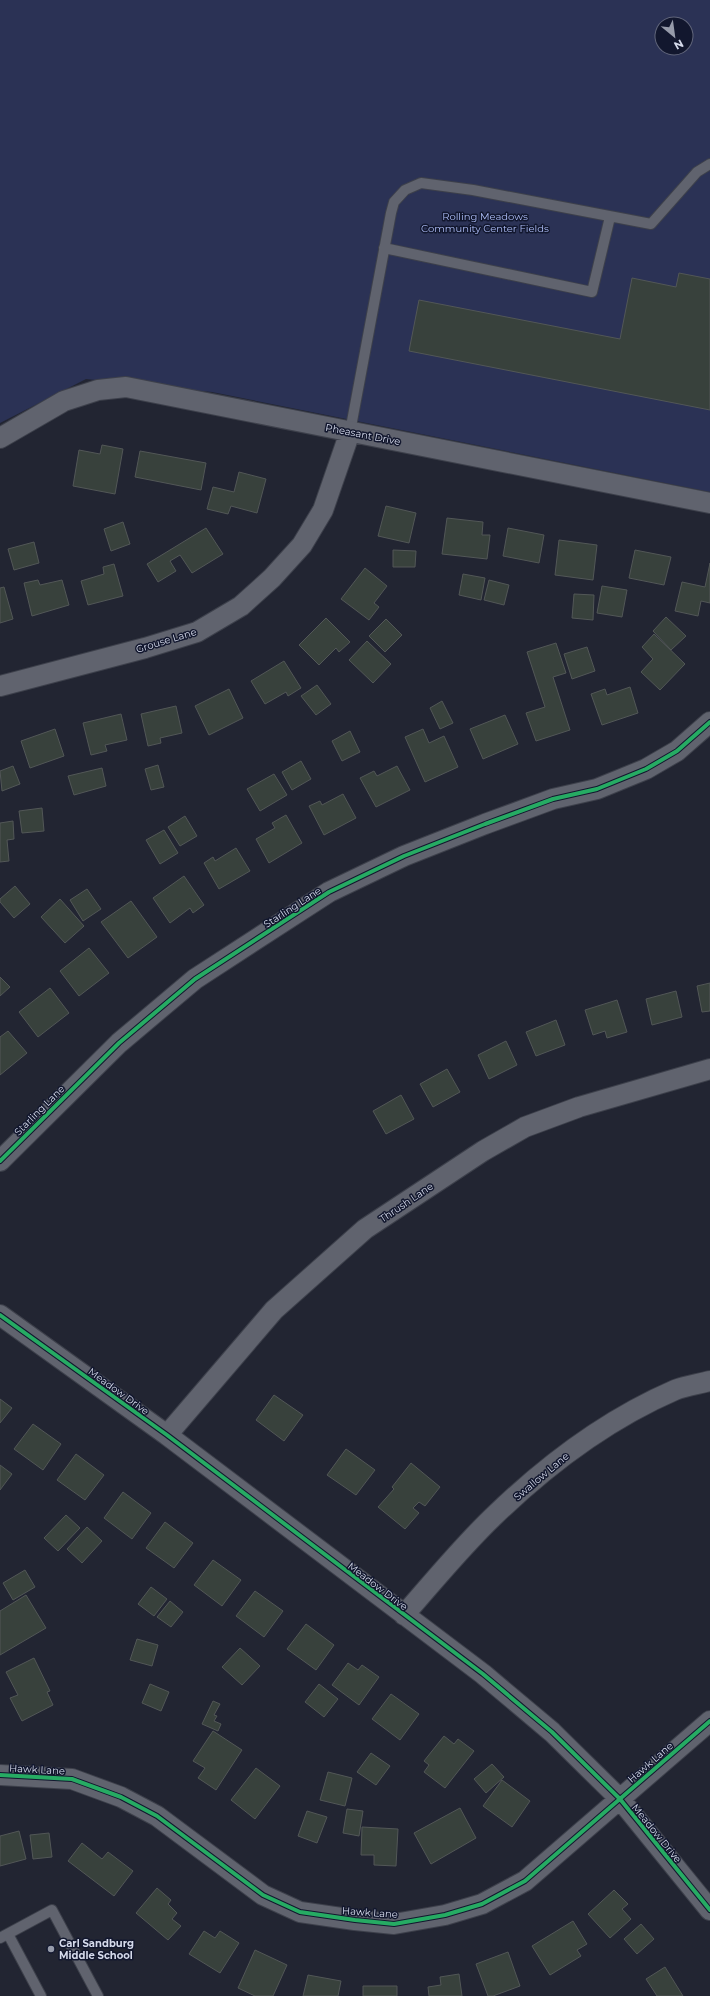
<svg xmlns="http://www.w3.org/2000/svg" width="710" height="1996" viewBox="0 0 710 1996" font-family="Montserrat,sans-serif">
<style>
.green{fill:#2b3255;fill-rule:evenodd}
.building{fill:#38413c;stroke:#525757}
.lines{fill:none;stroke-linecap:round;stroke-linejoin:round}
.lane-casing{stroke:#3d404b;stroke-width:12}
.street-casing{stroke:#3d404b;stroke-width:22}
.lane{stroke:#60636e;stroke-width:10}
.street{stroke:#60636e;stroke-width:20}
.cycleway-casing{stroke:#12172e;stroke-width:6}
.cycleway{stroke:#26ab63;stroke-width:4}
.poi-dot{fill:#969baa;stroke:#12172e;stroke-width:1.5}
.labels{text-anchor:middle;stroke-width:3;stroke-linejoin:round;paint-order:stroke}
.park-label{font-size:10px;fill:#aebef7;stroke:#12172e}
.street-label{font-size:10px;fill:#d5daeb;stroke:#12172e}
.poi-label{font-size:10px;font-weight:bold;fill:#d5daeb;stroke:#12172e;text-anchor:start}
</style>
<rect width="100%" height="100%" fill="#222532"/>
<path class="green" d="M 0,0 L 710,0 L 710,492 L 212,392 L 86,379 L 0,423 ZM 662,24 L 686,24 L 686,48 L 662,48 Z"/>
<path class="building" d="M 679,273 L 710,279 L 710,410 L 409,351 L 419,300 L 620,339 L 632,278 L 676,287 Z
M 102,445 L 123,449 L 115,494 L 73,486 L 79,450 L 100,454 Z
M 140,451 L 206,463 L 201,490 L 135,477 Z
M 239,472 L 266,479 L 257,513 L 231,506 L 228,514 L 207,509 L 213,487 L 234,492 Z
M 386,506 L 416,513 L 409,543 L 378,536 Z
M 447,518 L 483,522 L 482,535 L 490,535 L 487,559 L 442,554 Z
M 123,522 L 130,544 L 111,551 L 104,529 Z
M 206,528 L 223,554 L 192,573 L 180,555 L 170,561 L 176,571 L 158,582 L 147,564 Z
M 508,528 L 544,535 L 539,563 L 503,556 Z
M 559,540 L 597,545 L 593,580 L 555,575 Z
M 34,542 L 39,563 L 14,570 L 8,549 Z
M 393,550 L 416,551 L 415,567 L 393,567 Z
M 635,550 L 671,557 L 664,585 L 629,578 Z
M 710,563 L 710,603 L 701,601 L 698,616 L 675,611 L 682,582 L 705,587 Z
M 114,564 L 123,596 L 88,605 L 81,581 L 104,574 L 103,567 Z
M 365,568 L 387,586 L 374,603 L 379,607 L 369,620 L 341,599 Z
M 463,574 L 485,578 L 481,600 L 459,595 Z
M 38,580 L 40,585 L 62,580 L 69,605 L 32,616 L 24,583 Z
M 489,580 L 509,585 L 504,605 L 484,600 Z
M 602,586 L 627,590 L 622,617 L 597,613 Z
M 4,587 L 13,619 L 0,623 L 0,588 Z
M 574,594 L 594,595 L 593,620 L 572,618 Z
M 666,617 L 686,636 L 671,650 L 653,631 Z
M 326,618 L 350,642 L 339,652 L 336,648 L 319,665 L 299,645 Z
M 386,619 L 402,635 L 385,652 L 369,636 Z
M 654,634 L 685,664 L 660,690 L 641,672 L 653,659 L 642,647 Z
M 367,641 L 391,664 L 373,683 L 349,660 Z
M 556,643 L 566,673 L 553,677 L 570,730 L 536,741 L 526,713 L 545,707 L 527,652 Z
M 587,647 L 595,671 L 572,679 L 564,654 Z
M 284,661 L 301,688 L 288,696 L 286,692 L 265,704 L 251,681 Z
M 317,685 L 331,704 L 316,715 L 301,696 Z
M 630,687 L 638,713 L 602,725 L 591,694 L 605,689 L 607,695 Z
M 229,689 L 243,718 L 209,735 L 195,706 Z
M 442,701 L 453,723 L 440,729 L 430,708 Z
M 176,706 L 182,733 L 160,738 L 161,743 L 148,746 L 141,714 Z
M 121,714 L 127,740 L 105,745 L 107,751 L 91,755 L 83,723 Z
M 505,715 L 518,744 L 483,759 L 470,729 Z
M 55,729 L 64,756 L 30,768 L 21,741 Z
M 423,729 L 429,743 L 444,736 L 458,767 L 425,782 L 405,737 Z
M 350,731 L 360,752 L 342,761 L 332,741 Z
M 301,761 L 311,779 L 292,790 L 282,772 Z
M 158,765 L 164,787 L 151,790 L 145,769 Z
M 13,766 L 20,784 L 2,791 L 0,771 Z
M 397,766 L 410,790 L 376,807 L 360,778 L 374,771 L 377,776 Z
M 102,768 L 106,786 L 74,795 L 68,776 Z
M 274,774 L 287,795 L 260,811 L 247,789 Z
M 343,794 L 356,818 L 324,835 L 309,806 L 320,801 L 322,805 Z
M 42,808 L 44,831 L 22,833 L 19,811 Z
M 286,815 L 302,843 L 269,863 L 256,839 L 275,828 L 272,823 Z
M 185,816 L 197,836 L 180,846 L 168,827 Z
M 13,821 L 14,839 L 7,840 L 9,861 L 0,862 L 0,823 Z
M 164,830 L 178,853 L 160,864 L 146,840 Z
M 236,848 L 250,871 L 219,889 L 204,863 L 213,857 L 215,861 Z
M 184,876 L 204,905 L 193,913 L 190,908 L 170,923 L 153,898 Z
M 15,886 L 30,904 L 14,918 L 0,902 L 0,899 Z
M 87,889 L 101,909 L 83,921 L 70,900 Z
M 60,899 L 84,926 L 65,943 L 41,917 Z
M 131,901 L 157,937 L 128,958 L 101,922 Z
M 89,948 L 109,973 L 79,996 L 60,971 Z
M 0,977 L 10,987 L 0,996 Z
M 710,983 L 710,1011 L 702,1012 L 697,986 Z
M 50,988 L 69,1013 L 38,1037 L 19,1012 Z
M 676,991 L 682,1017 L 652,1025 L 646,999 Z
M 617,1000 L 627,1032 L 607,1038 L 605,1031 L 593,1035 L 585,1010 Z
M 556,1020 L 565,1045 L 536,1056 L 526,1032 Z
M 8,1031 L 27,1053 L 0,1075 L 0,1037 Z
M 506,1041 L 517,1065 L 489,1079 L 478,1055 Z
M 447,1069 L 460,1092 L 433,1107 L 420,1084 Z
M 401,1095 L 414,1119 L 386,1134 L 373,1111 Z
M 274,1395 L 303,1415 L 284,1441 L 256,1420 Z
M 0,1399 L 12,1408 L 0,1423 Z
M 33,1424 L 61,1444 L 43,1470 L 14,1449 Z
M 346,1449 L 375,1470 L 356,1495 L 327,1475 Z
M 76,1454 L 104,1475 L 85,1500 L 57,1480 Z
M 411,1463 L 440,1487 L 425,1506 L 419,1502 L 413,1508 L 419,1513 L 405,1529 L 378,1507 L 394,1489 L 392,1487 Z
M 0,1465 L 12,1474 L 0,1490 Z
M 123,1492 L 151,1513 L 132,1539 L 104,1518 Z
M 66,1515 L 80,1528 L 58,1551 L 44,1538 Z
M 165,1522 L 193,1543 L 174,1568 L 146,1548 Z
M 87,1527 L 102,1541 L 82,1563 L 67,1549 Z
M 213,1560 L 241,1580 L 222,1606 L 194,1585 Z
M 25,1570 L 35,1587 L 13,1600 L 3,1583 Z
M 151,1587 L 167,1599 L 154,1616 L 138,1604 Z
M 255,1591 L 283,1611 L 264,1637 L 236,1616 Z
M 26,1595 L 46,1628 L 0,1655 L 0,1611 Z
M 170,1601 L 183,1612 L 171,1627 L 157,1617 Z
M 306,1624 L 334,1645 L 316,1670 L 287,1649 Z
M 137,1639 L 158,1645 L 152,1666 L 130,1660 Z
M 240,1648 L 260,1666 L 242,1685 L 222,1667 Z
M 34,1658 L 50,1691 L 47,1692 L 53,1705 L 22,1721 L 10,1698 L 18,1695 L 6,1672 Z
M 348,1663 L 358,1670 L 362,1665 L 379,1677 L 359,1705 L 332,1685 Z
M 150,1684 L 169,1692 L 161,1711 L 142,1703 Z
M 319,1684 L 338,1699 L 324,1717 L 305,1702 Z
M 391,1694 L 419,1714 L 400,1740 L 372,1719 Z
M 213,1701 L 220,1704 L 214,1715 L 217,1716 L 214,1721 L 221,1724 L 218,1731 L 202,1724 Z
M 213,1731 L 242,1750 L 216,1790 L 198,1778 L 205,1768 L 193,1761 Z
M 444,1736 L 454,1744 L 458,1739 L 474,1751 L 445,1788 L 424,1772 L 429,1765 L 424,1761 Z
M 371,1753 L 390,1766 L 376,1785 L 357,1772 Z
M 492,1764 L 504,1777 L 486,1793 L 474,1779 Z
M 256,1768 L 280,1786 L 255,1819 L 231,1800 Z
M 328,1772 L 352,1778 L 345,1806 L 320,1800 Z
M 502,1780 L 530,1801 L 512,1827 L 483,1806 Z
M 460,1808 L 476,1838 L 431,1864 L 414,1833 Z
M 347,1809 L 363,1811 L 359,1836 L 343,1833 Z
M 307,1811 L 327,1817 L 317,1843 L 298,1836 Z
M 362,1827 L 398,1829 L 396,1866 L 374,1865 L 374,1855 L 361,1855 Z
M 19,1831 L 26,1859 L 0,1866 L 0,1836 Z
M 49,1833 L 52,1857 L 33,1859 L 30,1835 Z
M 82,1843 L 102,1859 L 108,1852 L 133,1871 L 114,1896 L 68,1861 Z
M 157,1888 L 171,1900 L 168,1904 L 177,1913 L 172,1919 L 181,1926 L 168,1940 L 136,1913 Z
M 614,1890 L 628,1904 L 622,1909 L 631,1919 L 610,1938 L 588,1914 Z
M 573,1921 L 587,1944 L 577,1950 L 581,1956 L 550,1975 L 532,1946 Z
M 641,1924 L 654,1939 L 637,1954 L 624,1939 Z
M 204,1931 L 215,1938 L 220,1931 L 239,1943 L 220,1973 L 189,1954 Z
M 255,1950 L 287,1965 L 273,1996 L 255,1996 L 238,1988 Z
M 508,1952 L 520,1986 L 493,1996 L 488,1996 L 476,1964 Z
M 665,1967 L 683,1996 L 657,1996 L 646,1979 Z
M 459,1974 L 462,1996 L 429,1996 L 428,1987 L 441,1985 L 440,1977 Z
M 308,1975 L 341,1981 L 338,1996 L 303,1996 Z
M 363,1986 L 397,1986 L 397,1996 L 363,1996 Z"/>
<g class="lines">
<defs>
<path id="lane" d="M 384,248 L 592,292 L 610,217
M 350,432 L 391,213 L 394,202 L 405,190 L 421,183 L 473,190 L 651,224 L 697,172 L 710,164
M 8,1934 L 41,1996
M 0,1938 L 52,1910 L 98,1996"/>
<path id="street" d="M 0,438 L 64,401 L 98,390 L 126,387 L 710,503
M 0,686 L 145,648 L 197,632 L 241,606 L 272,578 L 302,545 L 323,510 L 350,432
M 0,1161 L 119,1043 L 195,979 L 329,892 L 404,856 L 485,824 L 553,799 L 597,789 L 646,769 L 677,751 L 710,722
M 0,1315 L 167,1435 L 483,1674 L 552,1732 L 620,1799 L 710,1910
M 167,1435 L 274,1310 L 365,1229 L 483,1151 L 525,1127 L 579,1107 L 710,1069
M 404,1615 C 434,1581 463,1545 496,1514 C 548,1464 608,1419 675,1390 C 686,1386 699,1384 710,1381
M 0,1775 L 72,1779 L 121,1797 L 157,1816 L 263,1895 L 300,1912 L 355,1920 L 394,1924 L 445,1915 L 482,1904 L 525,1881 L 710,1721"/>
</defs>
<use href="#lane" class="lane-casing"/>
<use href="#street" class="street-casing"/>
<use href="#lane" class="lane"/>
<use href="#street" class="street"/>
<defs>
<path id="cycleway" d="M 0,1161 L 119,1043 L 195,979 L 329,892 L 404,856 L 485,824 L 553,799 L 597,789 L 646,769 L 677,751 L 710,722
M 0,1315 L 167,1435 L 483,1674 L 552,1732 L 620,1799 L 710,1910
M 0,1775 L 72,1779 L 121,1797 L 157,1816 L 263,1895 L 300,1912 L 355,1920 L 394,1924 L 445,1915 L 482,1904 L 525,1881 L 710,1721"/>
</defs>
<use href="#cycleway" class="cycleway-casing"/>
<use href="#cycleway" class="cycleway"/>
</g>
<circle class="poi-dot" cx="51" cy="1949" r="4"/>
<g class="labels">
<g class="park-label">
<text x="485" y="220">Rolling Meadows<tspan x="485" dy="12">Community Center Fields</tspan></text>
</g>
<g class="street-label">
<text transform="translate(363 434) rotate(11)" y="4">Pheasant Drive</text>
<text transform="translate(166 640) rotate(-17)" y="4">Grouse Lane</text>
<text transform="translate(292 907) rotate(-33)" y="4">Starling Lane</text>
<text transform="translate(39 1110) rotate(-45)" y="4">Starling Lane</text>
<text transform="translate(406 1202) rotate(-34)" y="4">Thrush Lane</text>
<text transform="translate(119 1391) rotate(36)" y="4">Meadow Drive</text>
<text transform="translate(541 1476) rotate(-40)" y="4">Swallow Lane</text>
<text transform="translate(378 1586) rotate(37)" y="4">Meadow Drive</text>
<text transform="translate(650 1762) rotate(-41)" y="4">Hawk Lane</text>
<text transform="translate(37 1769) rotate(3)" y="4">Hawk Lane</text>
<text transform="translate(657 1833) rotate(51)" y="4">Meadow Drive</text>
<text transform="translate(370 1912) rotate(4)" y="4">Hawk Lane</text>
</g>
<g class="poi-label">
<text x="59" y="1947">Carl Sandburg<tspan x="59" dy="12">Middle School</tspan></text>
</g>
</g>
<g transform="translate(674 36) rotate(151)"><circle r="19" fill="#12172e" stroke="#60657a"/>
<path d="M0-3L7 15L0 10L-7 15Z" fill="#969baa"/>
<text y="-6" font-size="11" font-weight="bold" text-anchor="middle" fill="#d5daeb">N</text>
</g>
</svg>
